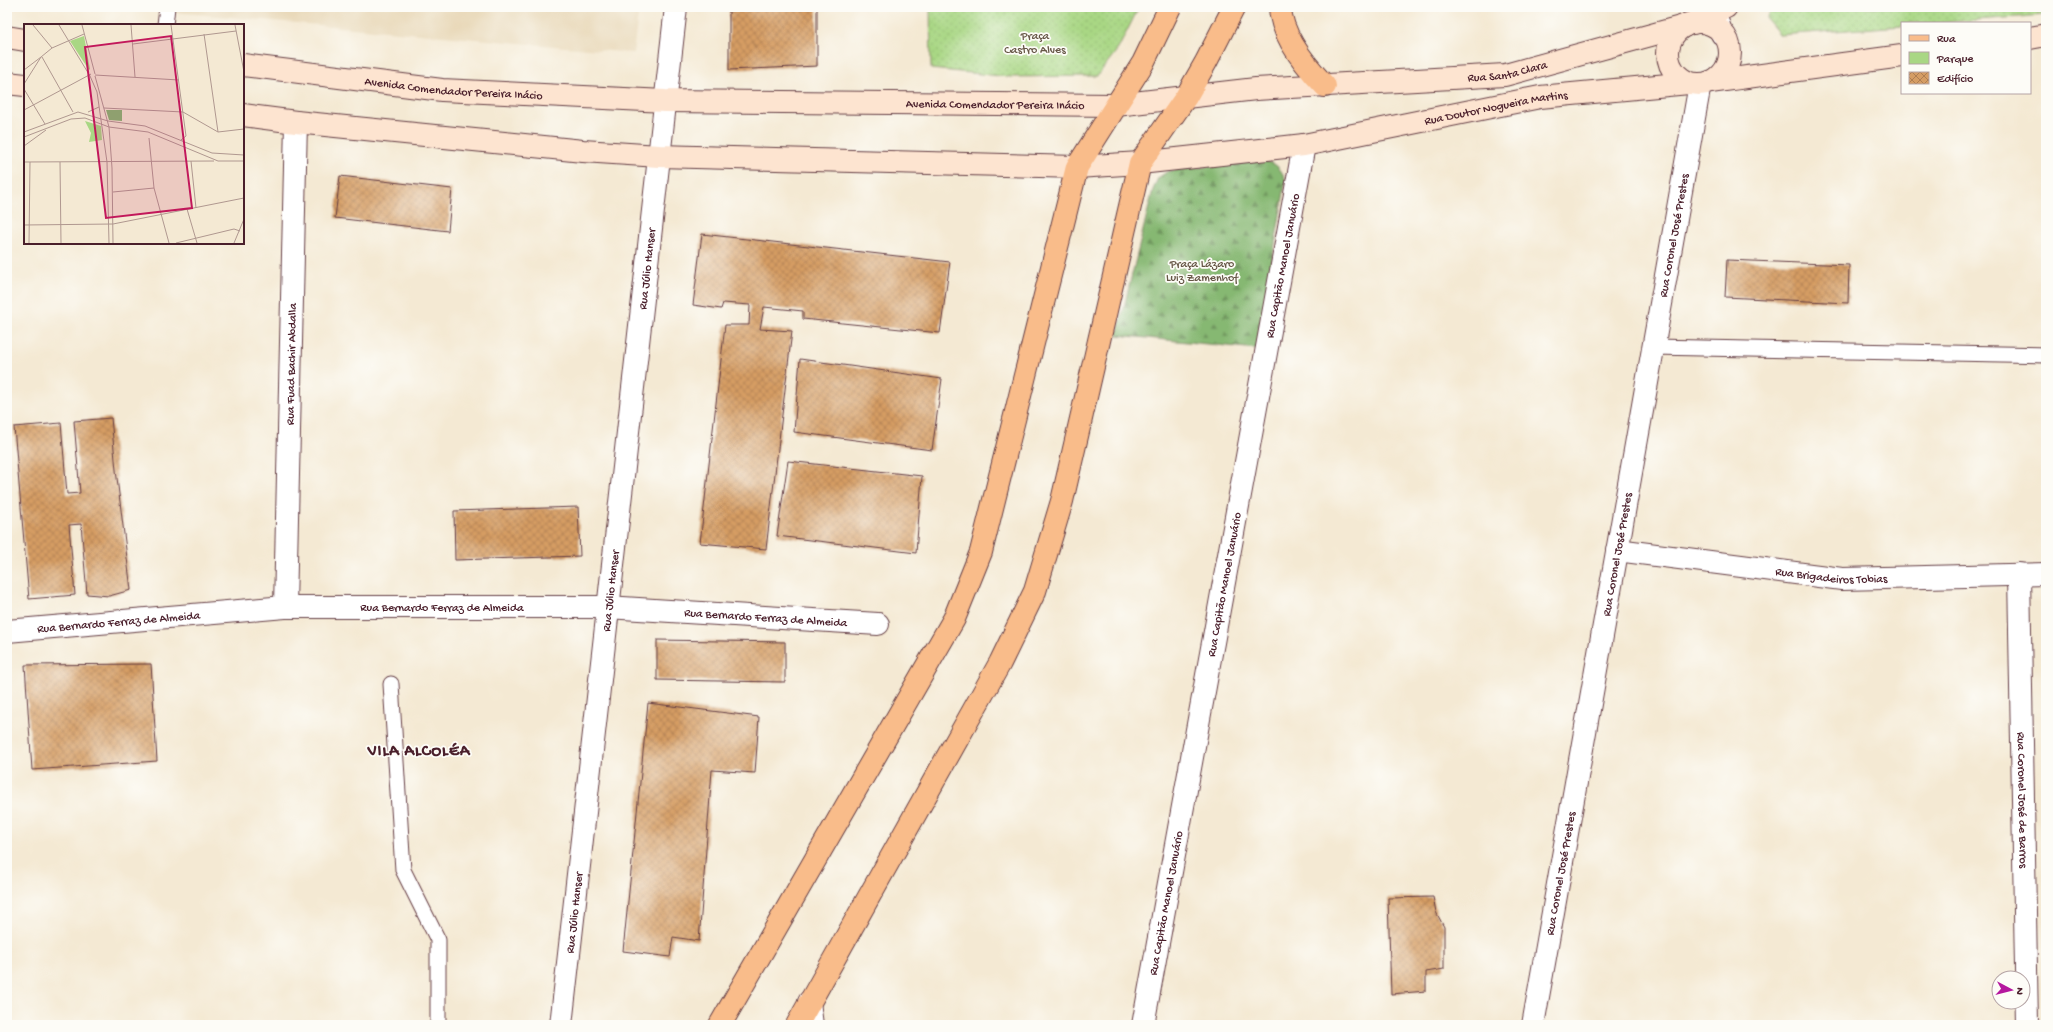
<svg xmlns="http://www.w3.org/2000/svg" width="2053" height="1032" viewBox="0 0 2053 1032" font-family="'Gochi Hand',sans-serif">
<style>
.built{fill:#e9d9ba}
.green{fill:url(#green-dots);stroke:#7a7b58}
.forest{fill:url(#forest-firs);stroke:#686c4e}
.building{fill:url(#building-cross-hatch)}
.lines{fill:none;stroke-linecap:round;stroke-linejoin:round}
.lane-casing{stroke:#643d44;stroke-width:17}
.street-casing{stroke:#643d44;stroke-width:24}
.secondary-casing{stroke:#643d44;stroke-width:24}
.primary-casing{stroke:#643d44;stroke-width:24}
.lane{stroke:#fff;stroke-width:15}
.street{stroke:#fff;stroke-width:22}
.secondary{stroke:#fde4d0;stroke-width:22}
.primary{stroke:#f9bc8a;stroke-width:22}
.labels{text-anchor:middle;stroke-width:3.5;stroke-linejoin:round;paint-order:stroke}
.park-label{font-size:12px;fill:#665646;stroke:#fdfcf7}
.street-label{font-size:12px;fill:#4a1f2b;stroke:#fdfcf7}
.district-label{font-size:16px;font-weight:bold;letter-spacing:1px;fill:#4a1f2b;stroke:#fdfcf7}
.inset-road{fill:none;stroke:#b09890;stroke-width:1}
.view{fill:#c2185b;fill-opacity:0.15;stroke:#c2185b;stroke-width:2}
.inset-edge{fill:none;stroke:#4a1f2b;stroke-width:2}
</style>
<defs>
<pattern id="green-dots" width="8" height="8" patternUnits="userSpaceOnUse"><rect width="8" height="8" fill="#a9d784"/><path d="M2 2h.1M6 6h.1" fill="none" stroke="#93b872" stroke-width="1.8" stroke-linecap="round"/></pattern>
<pattern id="forest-firs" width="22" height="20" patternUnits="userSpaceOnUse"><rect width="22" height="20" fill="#86b872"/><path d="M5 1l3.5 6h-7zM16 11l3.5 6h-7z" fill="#70955e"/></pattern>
<pattern id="building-cross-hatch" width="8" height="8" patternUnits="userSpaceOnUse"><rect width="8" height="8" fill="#d59d64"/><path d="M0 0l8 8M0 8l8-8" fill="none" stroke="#af7f53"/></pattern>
</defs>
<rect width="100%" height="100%" fill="#fdfcf7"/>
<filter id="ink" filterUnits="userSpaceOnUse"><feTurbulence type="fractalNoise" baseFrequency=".025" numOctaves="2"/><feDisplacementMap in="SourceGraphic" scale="8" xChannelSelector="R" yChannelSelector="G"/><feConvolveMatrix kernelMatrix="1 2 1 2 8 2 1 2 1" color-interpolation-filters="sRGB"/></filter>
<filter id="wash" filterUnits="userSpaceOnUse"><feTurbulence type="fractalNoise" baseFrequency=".012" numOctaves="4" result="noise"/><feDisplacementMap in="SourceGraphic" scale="16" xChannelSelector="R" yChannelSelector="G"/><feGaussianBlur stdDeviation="0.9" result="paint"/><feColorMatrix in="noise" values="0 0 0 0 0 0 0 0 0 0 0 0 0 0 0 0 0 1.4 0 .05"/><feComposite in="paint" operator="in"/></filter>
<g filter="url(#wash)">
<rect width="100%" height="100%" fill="#f4e9d3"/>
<path class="built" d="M 116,7 L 639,7 L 633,53 Z"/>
<path class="green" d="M 930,7 L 1139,7 L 1118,49 L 1097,76 L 1010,77 L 931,69 Z
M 1774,7 L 2046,7 L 2046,15 L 1936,23 L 1902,23 L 1902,26 L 1780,35 L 1766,18 Z"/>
<path class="forest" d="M 1257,161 C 1275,162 1278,164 1286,180 L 1257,349 L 1117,335 L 1153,190 L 1158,178 L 1168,171 Z"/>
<g id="blocks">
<path class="building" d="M 729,7 L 817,7 L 817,66 L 729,70 Z
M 340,176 L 452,189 L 448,231 L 335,218 Z
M 702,234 L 950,262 L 940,333 L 803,319 L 803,311 L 764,307 L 760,329 L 792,331 L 766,549 L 700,543 L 725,325 L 749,325 L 750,305 L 723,303 L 721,309 L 693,305 Z
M 1727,260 L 1849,265 L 1848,303 L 1725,297 Z
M 800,359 L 942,379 L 932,450 L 794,432 Z
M 111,418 L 116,470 L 131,590 L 109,596 L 87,594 L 81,524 L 69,525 L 75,595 L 29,599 L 14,427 L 61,423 L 67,494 L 80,493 L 74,421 Z
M 788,461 L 922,476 L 916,553 L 777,536 Z
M 578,507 L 580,556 L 455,560 L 454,511 Z
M 657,640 L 785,642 L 785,682 L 657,680 Z
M 151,664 L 157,761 L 32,770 L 25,665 Z
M 648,703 L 759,717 L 755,773 L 712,770 L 699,941 L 673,937 L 670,957 L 623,951 Z
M 1433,897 L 1436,912 L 1444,927 L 1444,969 L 1426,972 L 1426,991 L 1391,994 L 1388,898 Z"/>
</g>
</g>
<g filter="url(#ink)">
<use href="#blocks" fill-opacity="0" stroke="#643d44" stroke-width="1"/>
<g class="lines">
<defs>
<path id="lane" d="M 165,25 L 167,7
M 1654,347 L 2046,355
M 391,684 L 403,870 L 438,940 L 438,1025"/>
<g id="street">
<path d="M 1712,7 L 1722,34"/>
<path id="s1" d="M 1617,550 L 1842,579 L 2046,574"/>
<path id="s2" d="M 2019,574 L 2027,1025"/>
<path id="s3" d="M 285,607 L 296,122"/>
<path id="s4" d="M 7,631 L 285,607 L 607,607 L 878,624"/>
<path d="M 809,1002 L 812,1025"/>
<path id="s5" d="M 561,1025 L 676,7"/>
<path id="s6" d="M 1143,1025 L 1304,145"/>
<path id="s7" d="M 1533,1025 L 1700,84"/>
</g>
<g id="secondary">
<circle cx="1699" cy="53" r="31"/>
<path d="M 1693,23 L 1726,7"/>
<path d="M 7,37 L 25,40"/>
<path d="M 2030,38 L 2046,35"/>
<path id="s8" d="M 243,65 L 442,90 L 665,101 L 1116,105 L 1256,89 L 1505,75 L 1684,26"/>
<path d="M 1710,82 L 1902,56"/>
<path d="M 7,83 L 25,85"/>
<path id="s9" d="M 243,115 L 296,122 L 583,151 L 659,156 L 1077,167 L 1140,163 L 1304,145 L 1540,97 L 1689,83"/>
</g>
<path id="primary" d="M 1280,7 C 1281,36 1306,66 1325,86
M 720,1025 L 954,619 L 981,552 L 1077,167 L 1143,63 L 1170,7
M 797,1025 L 1000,663 L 1035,591 L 1062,501 L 1140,163 L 1186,97 L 1206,62 L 1234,7"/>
</defs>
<use href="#lane" class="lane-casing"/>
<use href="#street" class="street-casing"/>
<use href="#secondary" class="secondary-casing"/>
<use href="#primary" class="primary-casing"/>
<use href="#lane" class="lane"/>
<use href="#street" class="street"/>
<use href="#secondary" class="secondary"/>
<use href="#primary" class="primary"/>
</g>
</g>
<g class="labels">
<g class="park-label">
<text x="1035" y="39">Praça<tspan x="1035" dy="14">Castro Alves</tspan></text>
<text x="1202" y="267">Praça Lázaro<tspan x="1202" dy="14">Luiz Zamenhof</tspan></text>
</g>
<g class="street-label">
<text dy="4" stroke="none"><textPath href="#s8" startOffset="1268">Rua Santa Clara</textPath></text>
<text dy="4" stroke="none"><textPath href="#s8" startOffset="212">Avenida Comendador Pereira Inácio</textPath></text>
<text dy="4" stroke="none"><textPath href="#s8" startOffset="754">Avenida Comendador Pereira Inácio</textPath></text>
<text dy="4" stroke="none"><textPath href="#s9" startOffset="1260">Rua Doutor Nogueira Martins</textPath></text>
<text dy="4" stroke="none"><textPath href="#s7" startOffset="802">Rua Coronel José Prestes</textPath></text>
<text dy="4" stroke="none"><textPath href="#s6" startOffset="772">Rua Capitão Manoel Januário</textPath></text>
<text dy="4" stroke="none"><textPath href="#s5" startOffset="761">Rua Júlio Hanser</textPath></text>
<text dy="4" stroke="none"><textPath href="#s3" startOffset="243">Rua Fuad Bachir Abdalla</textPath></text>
<text dy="4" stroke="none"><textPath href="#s7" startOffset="478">Rua Coronel José Prestes</textPath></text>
<text dy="4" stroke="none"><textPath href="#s1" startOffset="216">Rua Brigadeiros Tobias</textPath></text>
<text dy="4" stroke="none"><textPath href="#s6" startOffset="448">Rua Capitão Manoel Januário</textPath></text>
<text dy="4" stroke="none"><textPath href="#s5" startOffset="437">Rua Júlio Hanser</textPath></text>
<text dy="4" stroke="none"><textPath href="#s4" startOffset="436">Rua Bernardo Ferraz de Almeida</textPath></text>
<text dy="4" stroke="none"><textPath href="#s4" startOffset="760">Rua Bernardo Ferraz de Almeida</textPath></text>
<text dy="4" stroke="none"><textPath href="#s4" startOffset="112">Rua Bernardo Ferraz de Almeida</textPath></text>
<text dy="4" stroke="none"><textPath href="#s2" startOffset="226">Rua Coronel José de Barros</textPath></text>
<text dy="4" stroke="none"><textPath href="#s7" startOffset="154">Rua Coronel José Prestes</textPath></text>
<text dy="4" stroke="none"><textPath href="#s6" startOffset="124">Rua Capitão Manoel Januário</textPath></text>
<text dy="4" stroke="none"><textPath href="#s5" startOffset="113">Rua Júlio Hanser</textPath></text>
</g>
<g class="district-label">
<text x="419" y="755">VILA ALCOLÉA</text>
</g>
</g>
<g transform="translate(24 24)">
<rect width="220" height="220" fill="#f4e9d3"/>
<path d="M 60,12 L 66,45 L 65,46 L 46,17 ZM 61,97 L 77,102 L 78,116 L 65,118 L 67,109 Z" fill="#a9d784"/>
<path d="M 82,86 L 98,86 L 98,97 L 85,96 Z" fill="#86b872"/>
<path class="inset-road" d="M 9,1 L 28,24M 35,1 L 66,52 L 73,68 L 83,138 L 85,219M 58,1 L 71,50M 107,1 L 111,53M 147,1 L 162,112 L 157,116M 211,1 L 220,48M 180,10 L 194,108M 109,20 L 212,7M 18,33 L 49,88M 0,46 L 17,33M 71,51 L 155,56M 71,52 L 85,103 L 88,144 L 89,219M 0,60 L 17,33 L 28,24 L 60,10M 0,65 L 21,100M 80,84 L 159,88 L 194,108 L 220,105M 0,86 L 67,50M 64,88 L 75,83M 0,108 L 54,88 L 84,97 L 121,102 L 188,129 L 220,131M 0,113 L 47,95 L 61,94 L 85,103 L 124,108 L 194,137 L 220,137M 125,114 L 130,164 L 145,219M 0,122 L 22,106M 167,137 L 172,184M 0,138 L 190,137M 36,138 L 37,219M 89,168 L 130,164M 163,185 L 173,219M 0,201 L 89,200 L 220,174M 5,219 L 6,138M 152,219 L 210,205 L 216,207M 210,219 L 220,195"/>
<path class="view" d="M 147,12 L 168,184 L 82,194 L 61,23 Z"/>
<rect width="220" height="220" class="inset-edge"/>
</g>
<rect width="2053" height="1032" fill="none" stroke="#fdfcf7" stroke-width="24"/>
<rect x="1901" y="22" width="130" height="72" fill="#fdfcf7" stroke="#b5a4a5"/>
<rect x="1909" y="35" width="20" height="6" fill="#f9bc8a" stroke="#b5a4a5"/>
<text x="1937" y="42" font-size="12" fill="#4a1f2b">Rua</text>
<rect x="1909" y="52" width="20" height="12" fill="#a9d784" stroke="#b5a4a5"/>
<text x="1937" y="62" font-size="12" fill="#4a1f2b">Parque</text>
<rect x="1909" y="72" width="20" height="12" fill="url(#building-cross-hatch)" stroke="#b5a4a5"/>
<text x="1937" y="82" font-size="12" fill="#4a1f2b">Edifício</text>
<g transform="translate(2011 990) rotate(97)"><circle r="19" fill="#fdfcf7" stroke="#b5a4a5"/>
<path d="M0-3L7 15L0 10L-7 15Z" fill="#b5179e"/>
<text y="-6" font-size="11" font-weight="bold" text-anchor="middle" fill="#4a1f2b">N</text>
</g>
</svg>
